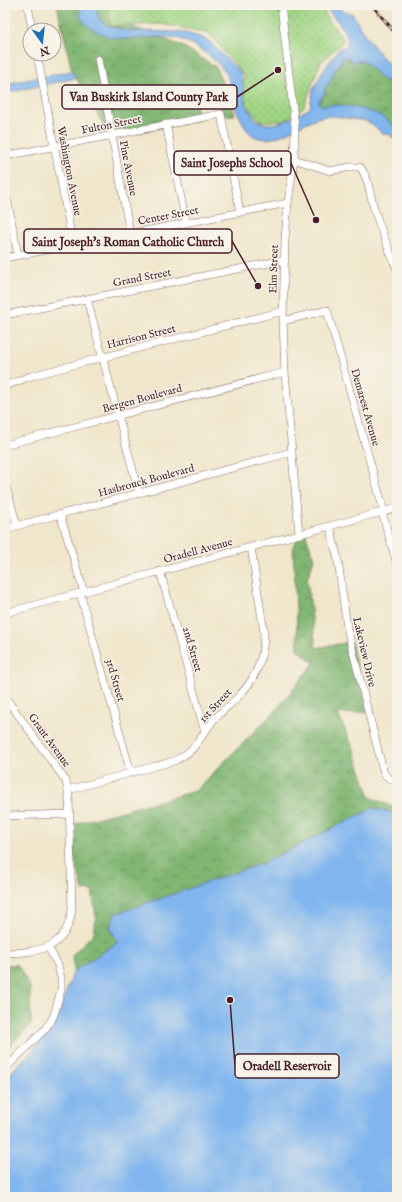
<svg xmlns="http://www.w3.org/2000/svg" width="402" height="1202" viewBox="0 0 402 1202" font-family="'IM FELL English',serif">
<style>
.forest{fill:url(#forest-crowns);stroke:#656a4e}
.park{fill:url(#park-dots);stroke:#757a58}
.water{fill:#80b5ee;stroke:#656a8c}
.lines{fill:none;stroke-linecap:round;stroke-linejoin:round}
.minor-casing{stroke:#846563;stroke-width:8}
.minor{stroke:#fff;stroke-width:7}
.rail-casing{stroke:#4a1f2b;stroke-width:3}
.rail{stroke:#f7f3e8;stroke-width:1.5;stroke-dasharray:4.5;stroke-linecap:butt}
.labels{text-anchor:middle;stroke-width:3;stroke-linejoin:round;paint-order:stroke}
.street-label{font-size:11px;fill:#4a1f2b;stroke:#f7f3e8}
.leader{fill:none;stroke:#4a1f2b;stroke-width:1.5}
.callout-dot{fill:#4a1f2b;stroke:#f7f3e8;stroke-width:1.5}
.callout{fill:#f7f3e8;stroke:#4a1f2b;stroke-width:1.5}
.callout-label{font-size:12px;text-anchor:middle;font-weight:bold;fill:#4a1f2b}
</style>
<defs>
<pattern id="forest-crowns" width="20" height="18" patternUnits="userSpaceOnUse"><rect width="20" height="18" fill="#80b672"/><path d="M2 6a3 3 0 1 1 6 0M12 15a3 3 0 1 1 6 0" fill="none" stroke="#6b935e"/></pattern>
<pattern id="park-dots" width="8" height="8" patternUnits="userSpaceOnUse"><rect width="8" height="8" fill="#a0d585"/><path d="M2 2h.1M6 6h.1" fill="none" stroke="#8bb673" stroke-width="1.8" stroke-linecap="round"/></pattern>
</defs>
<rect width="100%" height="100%" fill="#f7f3e8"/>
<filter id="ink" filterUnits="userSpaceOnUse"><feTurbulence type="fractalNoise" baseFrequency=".025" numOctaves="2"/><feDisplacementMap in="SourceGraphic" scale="8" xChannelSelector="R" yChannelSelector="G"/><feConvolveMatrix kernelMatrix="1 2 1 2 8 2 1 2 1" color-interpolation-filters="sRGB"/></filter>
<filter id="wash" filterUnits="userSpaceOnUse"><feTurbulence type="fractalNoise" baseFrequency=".012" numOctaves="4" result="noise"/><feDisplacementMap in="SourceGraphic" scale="16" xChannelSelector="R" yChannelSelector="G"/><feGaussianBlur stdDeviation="0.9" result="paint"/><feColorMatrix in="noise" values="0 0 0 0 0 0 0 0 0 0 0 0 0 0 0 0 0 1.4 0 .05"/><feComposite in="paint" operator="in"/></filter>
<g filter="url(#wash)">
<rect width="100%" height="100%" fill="#f0e6cb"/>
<path class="forest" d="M 57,5 L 127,5 L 131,26 L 182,46 L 216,67 L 235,115 L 224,116 L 214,91 L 195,97 L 198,120 L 111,138 L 72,71 Z
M 344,57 L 349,58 L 352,62 C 356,61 361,60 365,62 L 384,81 L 397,81 L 397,130 C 378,108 349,105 322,106 L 319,103 L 319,100 C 325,96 324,91 326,85 C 332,80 337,65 344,57 Z
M 305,532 L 314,559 L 307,579 L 316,648 L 351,642 L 368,712 L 338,714 L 353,747 L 370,797 L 397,809 L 397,832 L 393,813 L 373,808 L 263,863 L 118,942 L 74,971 L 72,955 L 94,933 L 96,917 L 92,890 L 83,891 L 72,848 L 71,825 L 195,791 L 277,709 L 314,663 L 298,650 L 293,546 L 299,534 Z
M 5,965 L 18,965 L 30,987 L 31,1025 L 5,1051 Z"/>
<path class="park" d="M 107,5 L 319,5 L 344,41 L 320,63 L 304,107 L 285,121 L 261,121 L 241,102 L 240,86 L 245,77 L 209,33 L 162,24 L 111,26 Z"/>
<path class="water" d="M 79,5 L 97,5 L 97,13 L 99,19 L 107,26 L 130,31 L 182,32 L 200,37 L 209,41 L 240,72 C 244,81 243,90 245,100 C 245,103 249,107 250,111 C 263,137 293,118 310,108 L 313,90 L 322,73 L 338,50 L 348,44 C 347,28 332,16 323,5 L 337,5 L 340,10 L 353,14 L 360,28 L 379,53 L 387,63 L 397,67 L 397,81 L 384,81 L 365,62 C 361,60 356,61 352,62 L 349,58 L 344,57 L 333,74 L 329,84 L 326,85 C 324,91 325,96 319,100 L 319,103 L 322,106 C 336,102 370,109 383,117 C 388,120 393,125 397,130 L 397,141 L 389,134 L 382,134 C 371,121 368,121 351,119 C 341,118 331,114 321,117 C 302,121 280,143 259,138 C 247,134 245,127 240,117 C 236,110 232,103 230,95 C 228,89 230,82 228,77 C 223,65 202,49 190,43 C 160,26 124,52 91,28 C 81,21 80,17 79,5 Z
M 72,71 L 76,78 L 5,93 L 5,84 Z
M 373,808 L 393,813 L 397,832 L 397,1197 L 5,1197 L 5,1079 L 53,1028 L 74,971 L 118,942 L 110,928 L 115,914 L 263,863 Z"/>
</g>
<g filter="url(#ink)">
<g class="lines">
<defs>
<path id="minor" d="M 28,5 L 32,30
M 281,5 L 295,127 L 294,159 L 288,203 L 285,239 L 283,321 L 285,372 L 299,534
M 37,54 L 73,245
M 98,59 L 130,234
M 166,124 L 186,223
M 5,156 L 221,114 L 240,212
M 294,159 L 330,171 L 350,167 L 360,167 C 369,177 370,196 374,208 C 380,229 389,249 397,269
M 5,188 L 18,255
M 5,258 L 288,203
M 87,299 L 139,493
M 5,315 L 284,260
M 283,321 L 327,310 L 384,511
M 5,386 L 31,376 L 283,311
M 5,445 L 285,372
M 5,484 L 17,525
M 382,512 L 397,564
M 60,514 L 84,592
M 330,526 L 338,560 L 347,628 L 383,770 L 385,775 L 390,779
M 5,529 L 292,452
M 160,571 L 205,732
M 80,593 L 131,773
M 5,613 L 397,508
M 5,697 L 66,781 L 69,797 L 72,909 C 67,950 39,952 5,953
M 68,790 L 174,761 C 197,750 198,740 212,722 C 219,713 229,706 237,698 C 256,679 264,659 264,632 L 251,547
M 5,816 L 70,814
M 5,1069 L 44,1030 L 51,1021 L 54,1015 L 61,990 L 61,978 L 58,965 L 48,947"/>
</defs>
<use href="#minor" class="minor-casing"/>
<use href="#minor" class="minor"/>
<defs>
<path id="rail" d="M 372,5 L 397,35"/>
</defs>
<use href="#rail" class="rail-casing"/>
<use href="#rail" class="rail"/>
</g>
</g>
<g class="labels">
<g class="street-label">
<text transform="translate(111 124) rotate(-11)" y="4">Fulton Street</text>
<text transform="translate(129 168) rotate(79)" y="4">Pine Avenue</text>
<text transform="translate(70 171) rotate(79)" y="4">Washington Avenue</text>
<text transform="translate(168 215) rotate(-11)" y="4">Center Street</text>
<text transform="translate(273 269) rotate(-88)" y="4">Elm Street</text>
<text transform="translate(142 277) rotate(-11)" y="4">Grand Street</text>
<text transform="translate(141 336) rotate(-14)" y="4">Harrison Street</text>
<text transform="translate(142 398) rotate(-15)" y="4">Bergen Boulevard</text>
<text transform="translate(366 407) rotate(74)" y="4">Demarest Avenue</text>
<text transform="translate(146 480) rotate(-15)" y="4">Hasbrouck Boulevard</text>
<text transform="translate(198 550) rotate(-15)" y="4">Oradell Avenue</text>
<text transform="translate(193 649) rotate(74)" y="4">2nd Street</text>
<text transform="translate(365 652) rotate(77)" y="4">Lakeview Drive</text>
<text transform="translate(116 680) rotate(74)" y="4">3rd Street</text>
<text transform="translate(215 705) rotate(-47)" y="4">1st Street</text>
<text transform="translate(50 740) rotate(54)" y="4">Grant Avenue</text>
</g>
</g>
<path class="leader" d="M278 70L237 97M316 220L291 163M258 286L232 241M230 1000L235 1066"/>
<g class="callout-dot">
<circle cx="278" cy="70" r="4"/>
<circle cx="316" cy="220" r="4"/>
<circle cx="258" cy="286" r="4"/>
<circle cx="230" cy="1000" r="4"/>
</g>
<g class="callout">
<rect x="62" y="85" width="175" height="24" rx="4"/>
<rect x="174" y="151" width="117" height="24" rx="4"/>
<rect x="24" y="229" width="208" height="24" rx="4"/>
<rect x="235" y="1054" width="104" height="24" rx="4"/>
</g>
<g class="callout-label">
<text x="149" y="101">Van Buskirk Island County Park</text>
<text x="232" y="167">Saint Josephs School</text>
<text x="128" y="246">Saint Joseph's Roman Catholic Church</text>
<text x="287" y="1070">Oradell Reservoir</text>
</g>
<rect width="402" height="1202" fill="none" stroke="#f7f3e8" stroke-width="20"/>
<g transform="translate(42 42) rotate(165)"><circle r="19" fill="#f7f3e8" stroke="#b29e9c"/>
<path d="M0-3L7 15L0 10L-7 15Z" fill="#1f6fb2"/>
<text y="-6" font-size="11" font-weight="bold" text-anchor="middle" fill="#4a1f2b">N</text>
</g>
</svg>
